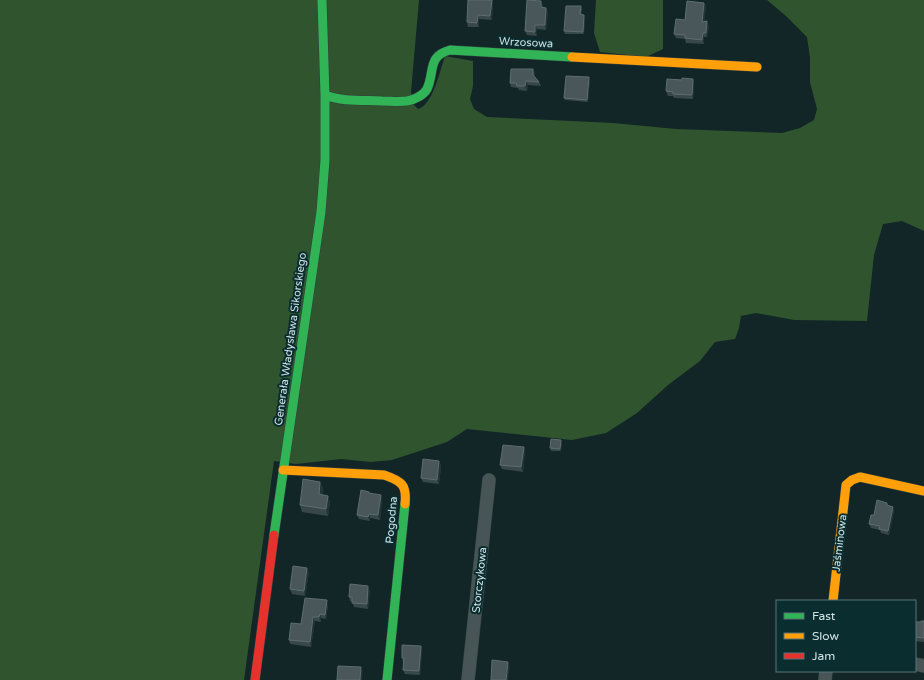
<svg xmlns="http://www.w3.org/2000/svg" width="924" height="680" viewBox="0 0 924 680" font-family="'Varela Round',sans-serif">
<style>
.green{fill:#2f542e}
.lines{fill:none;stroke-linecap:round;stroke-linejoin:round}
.street-casing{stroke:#334142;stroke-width:14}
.fast-casing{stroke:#334142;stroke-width:10}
.slow-casing{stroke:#334142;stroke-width:10}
.jam-casing{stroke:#334142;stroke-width:10}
.street{stroke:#485556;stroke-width:13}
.fast{stroke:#30b455;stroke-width:9}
.slow{stroke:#ff9f0a;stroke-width:9}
.jam{stroke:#e5322d;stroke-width:9}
.wall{fill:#38474a}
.shaded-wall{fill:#223335}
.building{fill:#49575a;stroke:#5e6d70}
.labels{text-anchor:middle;stroke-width:4;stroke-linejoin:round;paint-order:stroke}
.street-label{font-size:11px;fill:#d0e2e4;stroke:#0a2d30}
</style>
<rect width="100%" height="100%" fill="#122628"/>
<path class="green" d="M 0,0 L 419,0 L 411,92 L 414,105 L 418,109 C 433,105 440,70 445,56 L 473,61 L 473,86 L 470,99 L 474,109 L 487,117 L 613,123 L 676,129 L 782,133 L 800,128 L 814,120 L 817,109 L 810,82 L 810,58 L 807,37 L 786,16 L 767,0 L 924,0 L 924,231 L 902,221 L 883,224 L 874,255 L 867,321 L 794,320 L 756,313 L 741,316 L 739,328 L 735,339 L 715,342 L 700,361 L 668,385 L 637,413 L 606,433 L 572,440 L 467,429 L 447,442 L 392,460 L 371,462 L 341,459 L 296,464 L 274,461 L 244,680 L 0,680 Z
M 596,0 L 663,0 L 663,49 L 646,57 L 600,52 L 594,33 Z"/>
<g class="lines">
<defs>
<path id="street" d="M 915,664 L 924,666
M 468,680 L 489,480
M 825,680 L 826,671"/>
<path id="fast" d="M 325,95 C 343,102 364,100 382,101 C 390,101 399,102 407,101 C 414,100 424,95 427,89 C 435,72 427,56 450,50 L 572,57
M 274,535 L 321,212 L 325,160 L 325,95 L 322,0
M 387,680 L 405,504"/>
<path id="slow" d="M 572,57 L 757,67
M 283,470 L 384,475 C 402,481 407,485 405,504
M 833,601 L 846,485 L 852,480 L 860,477 L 924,491"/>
<path id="jam" d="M 255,680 L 274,535"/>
</defs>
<use href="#street" class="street-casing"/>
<use href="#fast" class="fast-casing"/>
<use href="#slow" class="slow-casing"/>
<use href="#jam" class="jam-casing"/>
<use href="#street" class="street"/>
<use href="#fast" class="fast"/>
<use href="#slow" class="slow"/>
<use href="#jam" class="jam"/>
</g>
<path class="wall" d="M 493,0 L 492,20 L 479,19 L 479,27 L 468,27 L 467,22 Z
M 541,1 L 543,6 L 542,8 L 546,8 L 548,12 L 546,30 L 537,29 L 537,36 L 527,35 L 525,31 Z
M 704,3 L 706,7 L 704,21 L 709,26 L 707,37 L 704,37 L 704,44 L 686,43 L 685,39 L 676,38 L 674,34 L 685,20 Z
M 581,6 L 582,9 L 581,15 L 584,15 L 585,17 L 584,34 L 565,34 L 564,31 Z
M 533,69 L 535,74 L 535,77 L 539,82 L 541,86 L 528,85 L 527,91 L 519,90 L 518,88 L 511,87 L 510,83 Z
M 590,79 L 588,102 L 565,100 L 564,98 Z
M 693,79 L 694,83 L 693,99 L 674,98 L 673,96 L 668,96 L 666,91 L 682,80 Z
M 562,442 L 561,451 L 551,451 L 550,448 Z
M 524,447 L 525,451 L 523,472 L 502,469 L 500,465 Z
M 439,461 L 441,466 L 439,484 L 423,482 L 421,478 Z
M 320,482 L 323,488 L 322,495 L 328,496 L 330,502 L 328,516 L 302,512 L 300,505 Z
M 369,492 L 370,494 L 381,495 L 382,500 L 380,520 L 370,518 L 370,521 L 359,519 L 357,515 Z
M 888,506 L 894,511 L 889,535 L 881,533 L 880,530 L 871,528 L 869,524 L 874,515 Z
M 309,572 L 305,596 L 292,594 L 290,589 Z
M 370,590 L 368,609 L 354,607 L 352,601 L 350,601 L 349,597 Z
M 328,605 L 326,619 L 321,618 L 321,622 L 315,621 L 311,647 L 290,644 L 289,640 L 301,624 Z
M 924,621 L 924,642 L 915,641 L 915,622 L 921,622 Z
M 421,646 L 422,650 L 420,675 L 405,674 L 403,670 L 403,662 L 402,658 Z"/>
<path class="shaded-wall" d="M 492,0 L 493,0 L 492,20 L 490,16 Z
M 541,1 L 543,6 L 542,12 L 541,7 Z
M 704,3 L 706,7 L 704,26 L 702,22 Z
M 546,8 L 548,12 L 546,30 L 545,25 Z
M 478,15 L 479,19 L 479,27 L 477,23 Z
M 584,15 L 585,17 L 584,34 L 583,32 Z
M 707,21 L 709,26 L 707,37 L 706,33 Z
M 535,25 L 537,29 L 537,36 L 535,32 Z
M 703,33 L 704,37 L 704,44 L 702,40 Z
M 533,69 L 535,74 L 534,79 L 533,75 Z
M 589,77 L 590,79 L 588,102 L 587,100 Z
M 693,79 L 694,83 L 693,99 L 692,95 Z
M 526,81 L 528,85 L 527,91 L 525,86 Z
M 561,440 L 562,442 L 561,451 L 560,449 Z
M 524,447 L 525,451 L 523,472 L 521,467 Z
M 439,461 L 441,466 L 439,484 L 437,480 Z
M 320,482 L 323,488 L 321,501 L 319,494 Z
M 381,495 L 382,500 L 380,520 L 378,515 Z
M 328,496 L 330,502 L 328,516 L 326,509 Z
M 893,507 L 894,511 L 889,535 L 888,531 Z
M 369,514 L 370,518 L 370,521 L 368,517 Z
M 307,568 L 309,572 L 305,596 L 304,591 Z
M 368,586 L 370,590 L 368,609 L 367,604 Z
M 327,600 L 328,605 L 326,619 L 325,615 Z
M 320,614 L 321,618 L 321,622 L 319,617 Z
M 313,617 L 315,621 L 311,647 L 310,642 Z
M 421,646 L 422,650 L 420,675 L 419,671 Z
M 508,662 L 510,667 L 508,680 L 506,680 Z
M 361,667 L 363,672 L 362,680 L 360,680 Z"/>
<path class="building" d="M 468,0 L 492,0 L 490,16 L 478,15 L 477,23 L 467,22 Z
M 527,0 L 541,1 L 541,7 L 546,8 L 545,25 L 535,25 L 535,32 L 525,31 Z
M 687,1 L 704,3 L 702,22 L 707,21 L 706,33 L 703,33 L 702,40 L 685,38 L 685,35 L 674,34 L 676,19 L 685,20 Z
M 566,6 L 581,6 L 580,14 L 584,15 L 583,32 L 564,31 Z
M 511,69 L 533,69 L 533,75 L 539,82 L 526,81 L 525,86 L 517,86 L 516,83 L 510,83 Z
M 566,76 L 589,77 L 587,100 L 564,98 Z
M 682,78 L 693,79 L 692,95 L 673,94 L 673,92 L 666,91 L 667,79 L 682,80 Z
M 551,439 L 561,440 L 560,449 L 550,448 Z
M 503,445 L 524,447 L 521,467 L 500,465 Z
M 423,459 L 439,461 L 437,480 L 421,478 Z
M 303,479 L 320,482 L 319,494 L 328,496 L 326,509 L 300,505 Z
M 361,490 L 369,492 L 369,493 L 381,495 L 378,515 L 369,514 L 368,517 L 357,515 Z
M 877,500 L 887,503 L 887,505 L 893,507 L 888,531 L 879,529 L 880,526 L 869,524 L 871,515 L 874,515 Z
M 293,566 L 307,568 L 304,591 L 290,589 Z
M 350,584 L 368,586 L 367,604 L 352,603 L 352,597 L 349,597 Z
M 305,598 L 327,600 L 325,615 L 320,614 L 319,617 L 313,617 L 310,642 L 289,640 L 291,623 L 301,624 Z
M 921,621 L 924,621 L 924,638 L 915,637 L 915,622 L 921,622 Z
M 402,645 L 421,646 L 419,671 L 403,670 L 404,658 L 402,658 Z
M 492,660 L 508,662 L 506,680 L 491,680 Z
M 338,666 L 361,667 L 360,680 L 337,680 Z"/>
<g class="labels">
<g class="street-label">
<text transform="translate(526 42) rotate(3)" y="4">Wrzosowa</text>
<text transform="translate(290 339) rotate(-82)" y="4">Generała Władysława Sikorskiego</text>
<text transform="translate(391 520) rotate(-85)" y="4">Pogodna</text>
<text transform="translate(839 543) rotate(-83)" y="4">Jaśminowa</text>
<text transform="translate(479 580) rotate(-84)" y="4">Storczykowa</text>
</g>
</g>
<rect x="776" y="600" width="140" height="72" fill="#0a2d30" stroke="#597578"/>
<rect x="784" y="613" width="20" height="6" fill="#30b455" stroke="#597578"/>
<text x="812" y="620" font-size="12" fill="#d0e2e4">Fast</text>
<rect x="784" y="633" width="20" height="6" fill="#ff9f0a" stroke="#597578"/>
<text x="812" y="640" font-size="12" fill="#d0e2e4">Slow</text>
<rect x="784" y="653" width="20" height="6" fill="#e5322d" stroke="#597578"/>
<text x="812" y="660" font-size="12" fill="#d0e2e4">Jam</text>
</svg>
